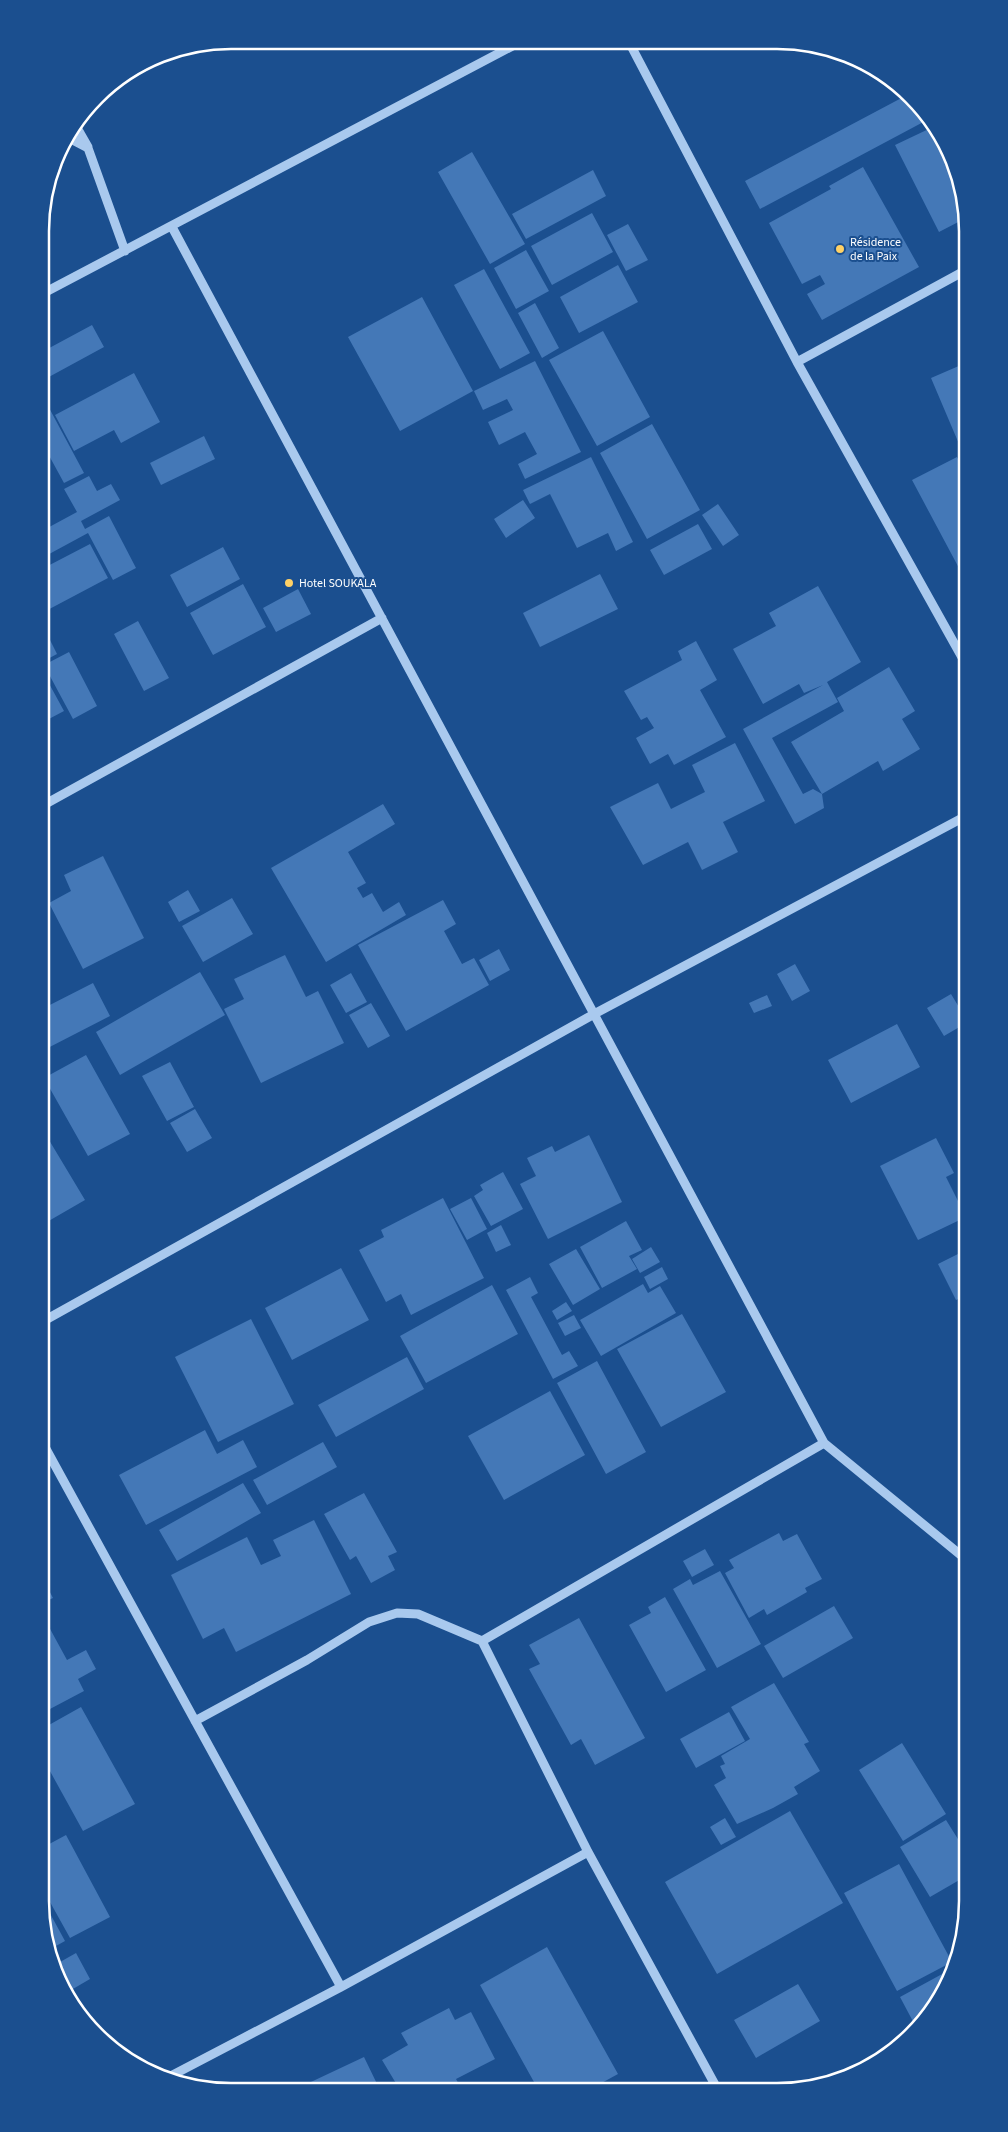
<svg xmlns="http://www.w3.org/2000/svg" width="1008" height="2132" viewBox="0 0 1008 2132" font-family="'Source Sans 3',sans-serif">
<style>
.building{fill:#4478b7}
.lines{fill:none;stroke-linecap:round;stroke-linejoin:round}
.minor{stroke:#a9c9ee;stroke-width:9}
.poi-dot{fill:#ffd166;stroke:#1b4f8f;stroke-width:2}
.labels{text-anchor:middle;stroke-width:4;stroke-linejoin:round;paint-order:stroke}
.poi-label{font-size:12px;fill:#fff;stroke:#1b4f8f;text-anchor:start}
.rim{fill:none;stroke:#fff;stroke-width:2.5}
</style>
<rect width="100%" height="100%" fill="#1b4f8f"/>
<path class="building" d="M 909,94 L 929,119 L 760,209 L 745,181 Z
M 935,126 L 942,135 L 961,181 L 966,218 L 939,232 L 895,145 Z
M 472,152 L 525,244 L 490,264 L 438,172 Z
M 863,167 L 919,267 L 822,320 L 807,294 L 825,284 L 820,275 L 802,284 L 769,223 L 831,189 L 829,186 Z
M 593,170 L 606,196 L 526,239 L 512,214 Z
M 592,213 L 613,252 L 552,285 L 531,246 Z
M 628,224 L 648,260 L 626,271 L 607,235 Z
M 526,250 L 549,291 L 516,309 L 494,268 Z
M 618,265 L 638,302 L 579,333 L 560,297 Z
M 484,269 L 530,353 L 500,369 L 454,285 Z
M 422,297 L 473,391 L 400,431 L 348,337 Z
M 535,303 L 559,348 L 542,358 L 518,313 Z
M 92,325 L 104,347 L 47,378 L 40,365 L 40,353 Z
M 603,331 L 650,417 L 597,446 L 549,360 Z
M 535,361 L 581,452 L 525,479 L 518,464 L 537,454 L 525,432 L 499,445 L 488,422 L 513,410 L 507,399 L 483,410 L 474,391 Z
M 968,362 L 968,448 L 962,451 L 931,378 Z
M 134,373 L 160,422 L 121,443 L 114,430 L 74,451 L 55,415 Z
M 40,391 L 84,473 L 64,483 L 40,439 Z
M 652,424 L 700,510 L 647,539 L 600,453 Z
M 204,436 L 215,459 L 161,485 L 150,463 Z
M 591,457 L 633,542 L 616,551 L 608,533 L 577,548 L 550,494 L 530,504 L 523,490 Z
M 957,457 L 968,478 L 968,585 L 912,480 Z
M 89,476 L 97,491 L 111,484 L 120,500 L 81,521 L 85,529 L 109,516 L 136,568 L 113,580 L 88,533 L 40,559 L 40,532 L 77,512 L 64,489 Z
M 523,500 L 535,518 L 506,538 L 494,519 Z
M 718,504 L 739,535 L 723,546 L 702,515 Z
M 698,524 L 712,549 L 664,575 L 650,550 Z
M 90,544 L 108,578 L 40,614 L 40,570 Z
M 223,547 L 240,579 L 187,607 L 170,575 Z
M 600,574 L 618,609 L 540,647 L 523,613 Z
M 243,584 L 266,627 L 213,655 L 190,613 Z
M 818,586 L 861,662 L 827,682 L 838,702 L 772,738 L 803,794 L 813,789 L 822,794 L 824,808 L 795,824 L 743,729 L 823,685 L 804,693 L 799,684 L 763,704 L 733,649 L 776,626 L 769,613 Z
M 298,589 L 311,614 L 276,632 L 263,608 Z
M 138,621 L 169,678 L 144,691 L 114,634 Z
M 44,628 L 57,654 L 42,662 L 40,658 L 40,631 Z
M 696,641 L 717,680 L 700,690 L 726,737 L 674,765 L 668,754 L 650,764 L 636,738 L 654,728 L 647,717 L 641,720 L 624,691 L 682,660 L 678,651 Z
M 69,652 L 97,706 L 73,719 L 44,665 Z
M 40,667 L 64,711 L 47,720 L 40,707 Z
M 889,667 L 915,711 L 902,719 L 920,749 L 883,771 L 878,761 L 822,794 L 791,742 L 844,711 L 837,698 Z
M 735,743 L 765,801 L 723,822 L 738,852 L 702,870 L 688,842 L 643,865 L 610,807 L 658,783 L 671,809 L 705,792 L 692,765 Z
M 383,804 L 395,824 L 348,852 L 366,883 L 357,888 L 363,898 L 372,893 L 383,912 L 399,902 L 406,915 L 326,962 L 271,868 Z
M 103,856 L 144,938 L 83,969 L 49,903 L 71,891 L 64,875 Z
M 188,890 L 200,911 L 179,922 L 168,902 Z
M 232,898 L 253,934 L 203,962 L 182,926 Z
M 443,900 L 456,924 L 444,931 L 462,964 L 474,958 L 489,985 L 406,1031 L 358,945 Z
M 499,949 L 510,970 L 490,981 L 479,960 Z
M 285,955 L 306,997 L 318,991 L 344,1043 L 261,1083 L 224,1009 L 244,999 L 234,979 Z
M 795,964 L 810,991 L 792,1001 L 777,974 Z
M 200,972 L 225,1015 L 120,1075 L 96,1032 Z
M 351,973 L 367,1002 L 346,1013 L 330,985 Z
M 93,983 L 110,1016 L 40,1052 L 40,1010 Z
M 951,994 L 968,1022 L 944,1036 L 927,1008 Z
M 767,995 L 772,1006 L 754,1013 L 749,1003 Z
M 371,1003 L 390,1036 L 368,1048 L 349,1015 Z
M 897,1024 L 920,1067 L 851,1103 L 828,1060 Z
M 86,1055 L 130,1134 L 88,1156 L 44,1078 Z
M 170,1062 L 194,1107 L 167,1121 L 142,1076 Z
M 195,1109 L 212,1138 L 187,1152 L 170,1123 Z
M 40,1125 L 85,1200 L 40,1226 Z
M 589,1135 L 622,1202 L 548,1239 L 520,1184 L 536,1176 L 527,1158 L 552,1146 L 555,1152 Z
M 936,1138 L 954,1173 L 946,1177 L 966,1217 L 918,1240 L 880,1166 Z
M 503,1172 L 523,1209 L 491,1226 L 474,1196 L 483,1190 L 480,1185 Z
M 443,1198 L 484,1278 L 411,1315 L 401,1294 L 386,1302 L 359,1250 L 384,1237 L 381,1230 Z
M 471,1198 L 487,1229 L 467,1240 L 450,1209 Z
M 626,1221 L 642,1250 L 629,1256 L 637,1269 L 602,1288 L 580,1247 Z
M 501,1225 L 511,1245 L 496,1252 L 487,1233 Z
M 651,1247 L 660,1262 L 640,1273 L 632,1259 Z
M 576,1249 L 600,1289 L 573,1305 L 549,1264 Z
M 962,1252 L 968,1263 L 968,1295 L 956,1300 L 938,1264 Z
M 662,1267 L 668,1279 L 650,1289 L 644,1277 Z
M 341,1268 L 369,1320 L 292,1360 L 265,1308 Z
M 530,1277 L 538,1293 L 531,1297 L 562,1355 L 569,1351 L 578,1366 L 553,1379 L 506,1290 Z
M 643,1284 L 648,1293 L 660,1286 L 676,1313 L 601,1356 L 580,1320 Z
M 492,1285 L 518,1334 L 426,1383 L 400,1336 Z
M 566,1302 L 572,1311 L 557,1320 L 552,1311 Z
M 682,1314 L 726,1392 L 661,1427 L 617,1349 Z
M 574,1315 L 581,1328 L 565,1336 L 558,1323 Z
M 251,1319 L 294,1404 L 218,1442 L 175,1357 Z
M 407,1357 L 424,1389 L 336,1437 L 318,1405 Z
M 597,1361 L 646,1452 L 606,1474 L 557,1383 Z
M 550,1391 L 585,1455 L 504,1500 L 468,1436 Z
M 205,1430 L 217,1454 L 243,1440 L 257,1467 L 146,1525 L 119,1475 Z
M 323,1442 L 337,1467 L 267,1505 L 253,1480 Z
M 243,1483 L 261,1513 L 177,1561 L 159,1530 Z
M 364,1493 L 397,1552 L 388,1556 L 395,1570 L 371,1583 L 356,1556 L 350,1560 L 324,1514 Z
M 314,1520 L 351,1594 L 236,1652 L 224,1628 L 203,1639 L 171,1575 L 247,1537 L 261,1565 L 281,1556 L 273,1540 Z
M 779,1533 L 783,1541 L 797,1534 L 822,1579 L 805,1588 L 807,1592 L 767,1615 L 764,1609 L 749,1618 L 725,1573 L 734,1568 L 729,1560 Z
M 705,1549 L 714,1565 L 692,1577 L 683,1561 Z
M 720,1571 L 761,1644 L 717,1668 L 673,1589 L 690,1579 L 693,1585 Z
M 40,1573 L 53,1598 L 40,1604 Z
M 665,1597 L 706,1670 L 666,1692 L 629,1625 L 651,1613 L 648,1607 Z
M 834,1606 L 853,1638 L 783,1678 L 764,1646 Z
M 43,1616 L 67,1660 L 86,1650 L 96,1669 L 78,1679 L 84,1691 L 50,1709 L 40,1691 L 40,1618 Z
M 579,1618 L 645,1738 L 595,1765 L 581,1739 L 571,1745 L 529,1669 L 540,1664 L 529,1645 Z
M 774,1683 L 809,1742 L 804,1744 L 820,1771 L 794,1787 L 798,1794 L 773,1808 L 737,1824 L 714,1785 L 726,1778 L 720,1766 L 725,1764 L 721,1756 L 750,1739 L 731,1707 Z
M 40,1698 L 48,1714 L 40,1718 Z
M 81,1707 L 135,1804 L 83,1831 L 40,1753 L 40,1730 Z
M 729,1712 L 745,1741 L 696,1768 L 680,1739 Z
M 902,1743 L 946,1814 L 903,1841 L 859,1770 Z
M 790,1811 L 843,1903 L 717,1974 L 665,1882 Z
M 725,1818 L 736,1837 L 721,1845 L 710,1827 Z
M 946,1820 L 968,1855 L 968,1875 L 930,1897 L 900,1847 Z
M 40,1825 L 47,1839 L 40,1843 Z
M 66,1835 L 110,1917 L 70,1938 L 40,1884 L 40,1849 Z
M 899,1864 L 952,1962 L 897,1991 L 844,1893 Z
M 40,1895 L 65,1941 L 47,1951 L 40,1901 Z
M 547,1947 L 618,2074 L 587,2091 L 539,2091 L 480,1985 Z
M 76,1953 L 90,1979 L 66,1993 L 53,1966 Z
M 955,1967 L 928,2018 L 917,2029 L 900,1997 Z
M 798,1984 L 820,2021 L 756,2058 L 734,2020 Z
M 449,2008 L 455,2020 L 471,2012 L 495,2059 L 456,2079 L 462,2090 L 400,2090 L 382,2060 L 408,2045 L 401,2033 Z
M 364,2057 L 380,2090 L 296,2089 Z
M 616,2082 L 621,2091 L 600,2091 Z"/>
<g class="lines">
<path class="minor" d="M 629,42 L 797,362 L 968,668
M 76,126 L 88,147
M 67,137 L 88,148 L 125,251
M 172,227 L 824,1443 L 968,1561
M 40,295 L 520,42
M 797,362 L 968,269
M 40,807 L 382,618
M 40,1323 L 596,1013 L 968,815
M 40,1438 L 341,1987
M 482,1641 L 588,1852 L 719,2092
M 195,1721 L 307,1660 L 369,1622 L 397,1613 L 418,1614 L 482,1641 L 824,1443
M 165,2079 L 341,1987 L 588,1852"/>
</g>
<g class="poi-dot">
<circle cx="840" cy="249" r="5"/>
<circle cx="289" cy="583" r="5"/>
</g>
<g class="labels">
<g class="poi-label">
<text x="850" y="246">Résidence<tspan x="850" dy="14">de la Paix</tspan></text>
<text x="299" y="587">Hotel SOUKALA</text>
</g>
</g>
<path d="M0 0H1008V2132H0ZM231 49H777A182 182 0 0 1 959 231V1901A182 182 0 0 1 777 2083H231A182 182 0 0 1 49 1901V231A182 182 0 0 1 231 49Z" fill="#1b4f8f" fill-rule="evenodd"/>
<path class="rim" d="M231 49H777A182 182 0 0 1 959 231V1901A182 182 0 0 1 777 2083H231A182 182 0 0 1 49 1901V231A182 182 0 0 1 231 49Z"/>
</svg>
